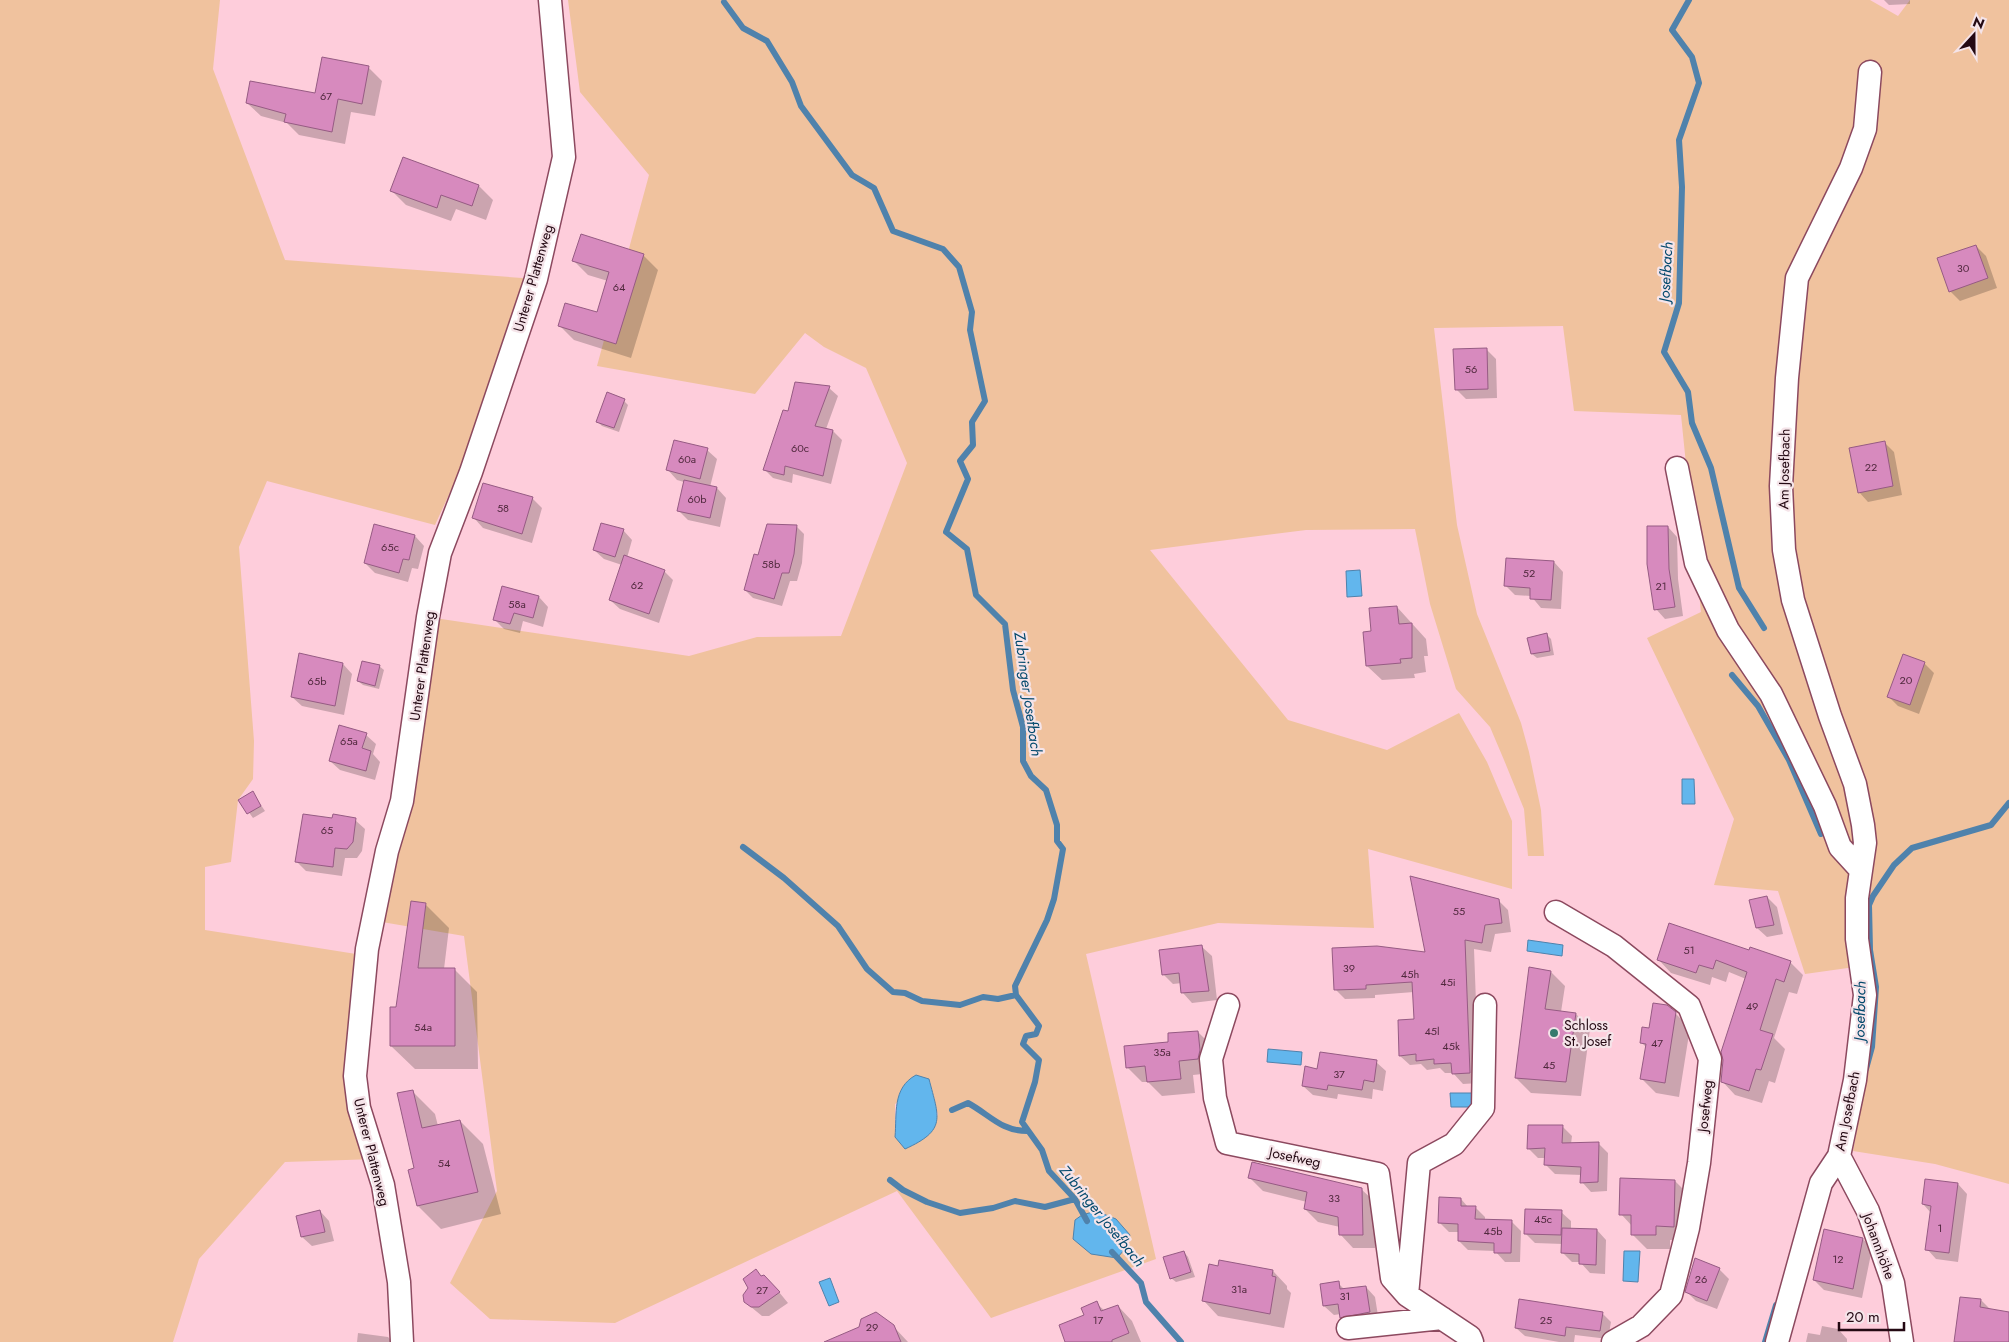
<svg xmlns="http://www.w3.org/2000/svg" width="2009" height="1342" viewBox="0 0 2009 1342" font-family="Jost,sans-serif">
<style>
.green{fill:#f0c29e;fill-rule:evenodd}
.water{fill:#62b6ed;stroke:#4f82ac}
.shadow{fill:#0003}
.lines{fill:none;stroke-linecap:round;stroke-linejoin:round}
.stream{stroke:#4f82ac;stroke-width:6}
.building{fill:#d78abe;stroke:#965b83}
.minor-casing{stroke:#8c495f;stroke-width:25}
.minor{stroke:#fff;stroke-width:22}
.poi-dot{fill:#367a6e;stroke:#f5e4e9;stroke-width:2}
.labels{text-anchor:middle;stroke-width:4.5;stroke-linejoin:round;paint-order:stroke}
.number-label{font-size:11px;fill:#51293e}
.street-label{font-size:14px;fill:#240913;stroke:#f5e4e9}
.poi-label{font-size:14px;fill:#240913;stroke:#f5e4e9;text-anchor:start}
.water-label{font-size:15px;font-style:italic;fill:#03496d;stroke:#f5e4e9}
</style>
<rect width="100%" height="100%" fill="#fecddb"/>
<path class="green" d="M 0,0 L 220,0 L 213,69 L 285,260 L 536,279 L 458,475 L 435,525 L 267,481 L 239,547 L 254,741 L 253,779 L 238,800 L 231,862 L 205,867 L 205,930 L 356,954 L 367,949 L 428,617 L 689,656 L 757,637 L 841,636 L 907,463 L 866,368 L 824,347 L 805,333 L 755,394 L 597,366 L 649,175 L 580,92 L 568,0 L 1870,0 L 1898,16 L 1910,0 L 2009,0 L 2009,1184 L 1935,1164 L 1853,1151 L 1872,1047 L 1869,965 L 1805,974 L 1778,891 L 1714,885 L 1734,819 L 1647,638 L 1701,612 L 1681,415 L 1574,411 L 1563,326 L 1434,328 L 1457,525 L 1477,614 L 1521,723 L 1529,752 L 1541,810 L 1544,856 L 1528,856 L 1524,809 L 1504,760 L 1490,727 L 1456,689 L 1430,604 L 1415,529 L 1306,530 L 1150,550 L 1288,720 L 1387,750 L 1459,713 L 1487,762 L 1512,821 L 1512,889 L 1368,849 L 1374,928 L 1218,923 L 1086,954 L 1156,1259 L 991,1318 L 897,1191 L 615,1323 L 490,1319 L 450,1283 L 497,1191 L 464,936 L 382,922 L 359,1028 L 376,1159 L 285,1162 L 199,1259 L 173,1342 L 0,1342 ZM 929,1079 L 938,1115 L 895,1137 L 895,1104 Z"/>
<path class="water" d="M 1360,570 L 1362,596 L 1347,597 L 1346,571 Z
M 1682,779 L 1694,779 L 1695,804 L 1682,804 Z
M 1528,940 L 1563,945 L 1562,956 L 1527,951 Z
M 1268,1049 L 1302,1052 L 1301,1065 L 1267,1062 Z
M 916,1075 L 929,1079 C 939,1118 947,1130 905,1149 L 895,1137 C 897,1114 892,1088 916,1075 Z
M 1450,1093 L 1473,1093 L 1473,1107 L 1451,1107 Z
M 1096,1211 L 1116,1219 L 1130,1235 L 1125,1249 L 1117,1258 L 1091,1254 L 1073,1239 L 1075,1220 L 1082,1215 Z
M 1624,1251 L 1640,1251 L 1638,1282 L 1623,1281 Z
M 830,1278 L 839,1302 L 829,1306 L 819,1282 Z"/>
<path class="shadow" d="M 1884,0 L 1910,0 L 1910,4 L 1889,5 Z
M 368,67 L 382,81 L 375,116 L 351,112 L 345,144 L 299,135 L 287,123 L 261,116 L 247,103 L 316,95 Z
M 479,186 L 493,200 L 486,220 L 456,209 L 451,221 L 406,205 L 392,191 Z
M 1976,246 L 1986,256 L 1997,288 L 1960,301 L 1950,291 Z
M 643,255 L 658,270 L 631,358 L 574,340 L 559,325 L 598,314 L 608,281 L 588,275 L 574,261 Z
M 1486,349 L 1496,359 L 1497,398 L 1466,399 L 1456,389 Z
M 829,388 L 838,396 L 826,429 L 833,431 L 842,440 L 831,484 L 793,474 L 792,483 L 773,478 L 765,470 L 789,413 Z
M 624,401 L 628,405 L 619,432 L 602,426 L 597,421 Z
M 1884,442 L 1894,452 L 1902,495 L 1868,502 L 1859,492 Z
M 707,450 L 717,459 L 710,487 L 717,488 L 726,498 L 720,527 L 688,520 L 678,510 L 684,482 L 677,480 L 668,470 Z
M 532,498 L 542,508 L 532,543 L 483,528 L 474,518 Z
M 796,526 L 804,534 L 802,563 L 797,581 L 790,581 L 782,606 L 753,598 L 745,590 L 759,556 Z
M 1668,527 L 1677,537 L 1678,579 L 1683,616 L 1665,619 L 1656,609 Z
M 623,530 L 632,540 L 627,558 L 664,571 L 673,580 L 659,623 L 620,609 L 610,600 L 622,565 L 604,559 L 594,550 Z
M 415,536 L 424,546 L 418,569 L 412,568 L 408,582 L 375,573 L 365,563 Z
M 1554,562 L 1563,572 L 1561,609 L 1541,608 L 1531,596 L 1515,595 L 1505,585 Z
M 503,588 L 539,597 L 548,607 L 543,627 L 523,621 L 520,633 L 504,629 L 494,619 Z
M 1397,607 L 1426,639 L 1428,656 L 1424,656 L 1426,672 L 1414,674 L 1415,678 L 1382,680 L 1367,666 L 1372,632 Z
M 1547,635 L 1551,639 L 1554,655 L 1537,658 L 1532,654 Z
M 1924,663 L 1934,673 L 1919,714 L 1898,706 L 1889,697 Z
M 343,664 L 352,674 L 344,715 L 302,706 L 292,697 Z
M 379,666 L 384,670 L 379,689 L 363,685 L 358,681 Z
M 366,735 L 376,744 L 373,754 L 380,762 L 375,780 L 340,770 L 330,761 Z
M 252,792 L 265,811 L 253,818 L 240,800 Z
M 333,819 L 355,820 L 365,829 L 362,851 L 357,858 L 345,858 L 342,876 L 306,871 L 297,862 Z
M 1767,897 L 1777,907 L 1783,934 L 1767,937 L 1757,928 Z
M 1498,900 L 1508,910 L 1511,932 L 1495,934 L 1491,952 L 1474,949 L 1479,1083 L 1463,1084 L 1453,1073 L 1445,1073 L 1440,1068 L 1427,1070 L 1421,1064 L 1410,1065 L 1400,1056 L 1416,1021 L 1414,992 L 1375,995 L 1375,998 L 1345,999 L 1335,989 L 1426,953 Z
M 425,904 L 449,928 L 444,969 L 454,969 L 477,992 L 478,1069 L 415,1069 L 391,1046 L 397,1008 Z
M 1202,947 L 1212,956 L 1217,1000 L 1192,1003 L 1183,993 L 1182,983 L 1173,984 L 1163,974 Z
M 1749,952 L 1790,962 L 1803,975 L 1797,994 L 1789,992 L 1774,1038 L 1785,1049 L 1775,1083 L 1769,1081 L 1762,1103 L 1735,1095 L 1722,1081 L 1746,979 L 1729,972 L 1726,982 L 1712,977 L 1710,985 L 1671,973 L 1658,959 Z
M 1551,972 L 1565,986 L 1561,1012 L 1576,1014 L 1590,1029 L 1581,1096 L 1531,1093 L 1516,1078 Z
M 1675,1013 L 1690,1028 L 1679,1097 L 1656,1093 L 1642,1079 L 1647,1048 L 1641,1042 L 1650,1029 Z
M 1198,1032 L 1212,1046 L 1212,1073 L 1193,1075 L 1195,1093 L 1162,1096 L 1148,1082 L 1142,1082 L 1127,1067 L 1170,1043 Z
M 1376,1062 L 1386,1071 L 1383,1091 L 1373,1089 L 1372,1099 L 1338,1094 L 1337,1099 L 1313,1095 L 1303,1086 L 1318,1070 Z
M 412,1091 L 435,1114 L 438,1126 L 460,1121 L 483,1144 L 501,1214 L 441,1229 L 418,1206 Z
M 1562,1126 L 1572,1136 L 1571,1144 L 1598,1143 L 1608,1153 L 1607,1191 L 1591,1192 L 1582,1182 L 1582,1175 L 1555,1174 L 1545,1164 L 1546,1158 L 1538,1158 L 1528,1148 Z
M 1253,1163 L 1361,1189 L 1375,1202 L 1375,1248 L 1353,1248 L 1340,1234 L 1340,1227 L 1318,1222 L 1305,1209 L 1307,1202 L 1263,1191 L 1250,1178 Z
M 1675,1181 L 1690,1196 L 1689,1241 L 1670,1240 L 1670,1249 L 1647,1249 L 1632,1234 L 1632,1226 L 1621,1214 Z
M 1958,1184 L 1967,1194 L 1958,1262 L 1936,1259 L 1927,1249 L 1931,1213 L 1923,1204 Z
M 1461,1199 L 1468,1207 L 1475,1207 L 1485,1217 L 1485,1221 L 1511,1221 L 1521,1231 L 1520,1262 L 1505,1262 L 1495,1251 L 1468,1250 L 1459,1241 L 1459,1232 L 1449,1232 L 1439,1222 Z
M 320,1211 L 329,1221 L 334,1241 L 312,1246 L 302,1237 L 297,1217 Z
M 1561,1212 L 1571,1221 L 1571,1230 L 1597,1230 L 1606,1240 L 1605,1274 L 1590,1273 L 1580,1262 L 1572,1262 L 1562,1252 L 1563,1244 L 1535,1243 L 1525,1233 Z
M 1825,1231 L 1863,1239 L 1872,1249 L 1862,1298 L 1824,1290 L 1814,1280 Z
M 1184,1252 L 1188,1257 L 1195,1277 L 1176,1282 L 1171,1278 Z
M 1719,1269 L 1729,1279 L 1717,1309 L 1696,1301 L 1687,1292 Z
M 1273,1271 L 1287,1286 L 1287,1289 L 1291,1293 L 1284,1328 L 1218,1316 L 1204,1301 Z
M 762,1277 L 774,1286 L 788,1303 L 769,1316 L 762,1316 L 745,1302 Z
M 1338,1283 L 1345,1290 L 1366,1287 L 1375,1297 L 1379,1322 L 1351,1327 L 1341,1314 L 1334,1315 L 1324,1306 Z
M 1981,1300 L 1991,1310 L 2009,1314 L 2009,1342 L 1955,1342 Z
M 1096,1303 L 1105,1311 L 1118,1306 L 1132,1321 L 1141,1342 L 1067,1342 Z
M 1602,1313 L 1611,1322 L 1608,1339 L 1575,1335 L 1574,1342 L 1559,1342 L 1525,1336 L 1516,1328 Z
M 893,1326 L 908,1342 L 839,1342 L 861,1328 Z
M 1822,1326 L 1838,1329 L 1847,1339 L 1847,1342 L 1806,1342 L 1808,1333 L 1820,1335 Z
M 358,1333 L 388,1337 L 393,1342 L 357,1342 Z"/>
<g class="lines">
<path class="stream" d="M 1689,0 L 1672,30 L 1692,57 L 1699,83 L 1679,140 L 1682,187 L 1679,303 L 1664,352 L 1688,392 L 1692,423 L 1711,468 L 1739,588 L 1764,628
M 724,2 L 743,28 L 767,41 L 792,82 L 801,106 L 852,175 L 874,188 L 893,231 L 943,249 L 959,267 L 972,312 L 970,330 L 985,401 L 972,422 L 973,445 L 960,461 L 968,479 L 946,532 L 967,549 L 976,595 L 1005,624 L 1013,690 L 1023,727 L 1023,761 L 1031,776 L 1046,790 L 1057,825 L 1057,841 L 1063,849 L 1054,899 L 1047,920 L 1015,986 L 1016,995 L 1039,1026 L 1036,1034 L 1026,1036 L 1023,1044 L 1039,1060 L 1035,1082 L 1022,1122 L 1042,1150 L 1049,1171 L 1075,1199 L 1087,1221
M 1732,675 L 1758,706 L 1789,760 L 1821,834
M 743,847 L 784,878 L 838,926 L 867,969 L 893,992 L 905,993 L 922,1001 L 960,1005 L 983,997 L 998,999 L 1016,995
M 1866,1069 L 1872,1047 L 1876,987 L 1870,950 L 1869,905 L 1873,896 L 1894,865 L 1912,848 L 1991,825 L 2009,803
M 952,1110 L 968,1103 C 990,1115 1001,1131 1027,1131
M 890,1180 L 903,1190 L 927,1202 L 960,1213 L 993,1208 L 1015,1201 L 1045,1207 L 1075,1199
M 1112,1252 L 1141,1283 L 1146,1302 L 1181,1342
M 1765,1342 L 1776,1305"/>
</g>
<path class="building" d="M 322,57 L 369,66 L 362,104 L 338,99 L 332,132 L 284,122 L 286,114 L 246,103 L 250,81 L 315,93 Z
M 403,157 L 479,185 L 472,206 L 441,195 L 437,208 L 390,191 Z
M 581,234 L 644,254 L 616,344 L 558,326 L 565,303 L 597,312 L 609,272 L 572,261 Z
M 1976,245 L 1988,278 L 1949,292 L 1937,258 Z
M 1487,348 L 1488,389 L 1455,390 L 1453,349 Z
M 795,382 L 830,386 L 815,426 L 833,430 L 823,476 L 785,466 L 784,475 L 763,470 L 783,410 L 788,411 Z
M 607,392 L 625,399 L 614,428 L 596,422 Z
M 674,440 L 708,448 L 700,479 L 666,470 Z
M 1885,441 L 1893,486 L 1858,493 L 1849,448 Z
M 684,480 L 717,487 L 710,518 L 677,511 Z
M 483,483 L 533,497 L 522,534 L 472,518 Z
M 601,523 L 624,529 L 615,557 L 593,550 Z
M 374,524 L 415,535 L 409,560 L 403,559 L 399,573 L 364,563 Z
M 767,524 L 797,525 L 794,554 L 789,573 L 782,573 L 774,599 L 744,590 L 754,554 L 758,555 Z
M 1647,526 L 1668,526 L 1669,569 L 1675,607 L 1654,610 L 1647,564 Z
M 624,555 L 665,570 L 649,614 L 609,600 Z
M 1506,558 L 1554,561 L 1551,600 L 1530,599 L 1530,588 L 1504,586 Z
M 502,586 L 539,596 L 533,618 L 514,613 L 510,624 L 493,620 Z
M 1397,606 L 1399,624 L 1412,623 L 1412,658 L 1400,659 L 1401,663 L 1366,666 L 1363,632 L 1371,631 L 1369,608 Z
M 1547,633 L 1550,651 L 1531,654 L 1527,638 Z
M 299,653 L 343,663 L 335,706 L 291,697 Z
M 1903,654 L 1925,662 L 1910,705 L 1887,697 Z
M 362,661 L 380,665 L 375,686 L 357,681 Z
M 339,725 L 367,733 L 362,748 L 371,751 L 366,771 L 329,761 Z
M 253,791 L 261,806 L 247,814 L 238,800 Z
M 303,814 L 332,818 L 333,814 L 356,818 L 353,842 L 347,849 L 335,848 L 333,867 L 295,862 Z
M 1410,876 L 1499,899 L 1502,923 L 1485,925 L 1482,943 L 1465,940 L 1470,1073 L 1452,1074 L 1451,1063 L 1434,1064 L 1434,1059 L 1416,1061 L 1416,1054 L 1399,1056 L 1398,1020 L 1414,1019 L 1412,982 L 1366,985 L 1366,989 L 1334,990 L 1332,948 L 1377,946 L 1425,952 Z
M 1767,896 L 1774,925 L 1756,928 L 1749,900 Z
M 411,901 L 426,903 L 418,968 L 455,968 L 455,1046 L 390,1046 L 390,1007 L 396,1007 Z
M 1669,923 L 1749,950 L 1750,947 L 1791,961 L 1784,982 L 1776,979 L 1760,1030 L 1773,1034 L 1761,1070 L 1756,1069 L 1749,1091 L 1721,1082 L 1723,1060 L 1721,1052 L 1747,972 L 1716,960 L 1713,969 L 1699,965 L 1696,973 L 1657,960 Z
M 1202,945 L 1209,991 L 1181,993 L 1179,973 L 1162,975 L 1159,950 Z
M 1529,967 L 1551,971 L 1545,1009 L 1576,1013 L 1566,1082 L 1515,1078 Z
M 1653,1003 L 1667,1005 L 1676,1012 L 1665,1083 L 1640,1079 L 1646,1044 L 1640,1043 L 1642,1027 L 1649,1028 Z
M 1198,1031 L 1200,1050 L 1198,1059 L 1179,1061 L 1181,1079 L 1147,1082 L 1145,1066 L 1126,1068 L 1124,1046 L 1168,1042 L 1168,1033 Z
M 1320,1052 L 1377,1060 L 1374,1082 L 1364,1080 L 1362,1090 L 1328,1085 L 1327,1090 L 1302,1086 L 1305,1066 L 1317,1069 Z
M 413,1090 L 422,1128 L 460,1120 L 478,1192 L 417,1206 L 408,1170 L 414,1168 L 397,1093 Z
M 1528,1125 L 1563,1125 L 1562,1143 L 1599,1142 L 1598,1182 L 1580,1183 L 1581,1167 L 1544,1165 L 1545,1148 L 1527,1149 Z
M 1252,1162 L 1362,1188 L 1363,1235 L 1339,1235 L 1338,1217 L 1304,1209 L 1307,1192 L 1248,1178 Z
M 1620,1178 L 1675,1180 L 1674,1227 L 1656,1226 L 1656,1235 L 1631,1235 L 1631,1215 L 1619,1215 Z
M 1925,1179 L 1958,1183 L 1949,1253 L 1925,1250 L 1931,1206 L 1922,1204 Z
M 1439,1197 L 1461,1198 L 1461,1206 L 1476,1206 L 1475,1219 L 1512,1220 L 1511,1253 L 1494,1253 L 1494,1243 L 1458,1241 L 1458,1224 L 1438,1223 Z
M 1525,1209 L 1562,1210 L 1561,1235 L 1524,1234 Z
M 320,1210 L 325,1232 L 301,1237 L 296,1216 Z
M 1562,1228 L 1597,1229 L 1596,1265 L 1579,1264 L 1579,1254 L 1561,1253 Z
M 1824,1229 L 1863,1238 L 1853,1289 L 1813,1280 Z
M 1184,1251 L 1191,1272 L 1170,1279 L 1163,1257 Z
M 1695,1258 L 1720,1268 L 1707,1301 L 1685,1292 Z
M 1219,1260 L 1273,1270 L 1272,1276 L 1276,1277 L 1270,1314 L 1202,1301 L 1209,1264 L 1218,1266 Z
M 756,1269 L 761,1276 L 764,1275 L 780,1292 L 759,1307 L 751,1307 L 744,1302 L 743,1295 L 748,1288 L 743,1279 Z
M 1339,1281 L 1340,1289 L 1366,1286 L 1370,1312 L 1340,1318 L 1338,1304 L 1323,1306 L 1320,1284 Z
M 1960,1297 L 1981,1299 L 1980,1307 L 2009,1312 L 2009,1342 L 1954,1342 Z
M 1519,1299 L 1603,1312 L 1600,1331 L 1566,1327 L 1565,1336 L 1515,1328 Z
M 1097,1301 L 1101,1311 L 1118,1305 L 1129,1333 L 1112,1340 L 1112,1342 L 1065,1342 L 1059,1325 L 1084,1315 L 1081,1308 Z
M 876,1312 L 894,1325 L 901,1342 L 824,1342 L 859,1327 L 861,1319 Z"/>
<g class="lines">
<defs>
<path id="minor" d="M 1677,468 L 1696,563 L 1728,630 L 1771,694 L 1825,806 L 1840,847 L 1861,870
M 1556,912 L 1614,946 L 1689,1006 L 1710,1059 L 1699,1163 L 1688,1228 L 1671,1295 L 1641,1326 L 1613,1342
M 1228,1005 L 1211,1059 L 1215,1098 L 1227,1143 L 1378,1174 L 1392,1278 L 1407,1295 L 1470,1337 L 1472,1342
M 1839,1156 L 1868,1211 L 1893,1283 L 1902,1342
M 1407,1295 L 1419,1163 L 1454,1144 L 1483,1108 L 1485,1005
M 1348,1328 L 1442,1318
M 402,1342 L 399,1282 L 383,1185 L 359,1108 L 355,1076 L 367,949 L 387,851 L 402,801 L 428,617 L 440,553 L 471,472 L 536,279 L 564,157 L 550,0
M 1777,1342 L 1821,1183 L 1839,1156 L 1855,1080 L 1865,995 L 1857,939 L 1857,898 L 1865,843 L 1863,825 L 1855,784 L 1830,716 L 1793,600 L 1784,550 L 1781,486 L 1787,378 L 1797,278 L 1851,168 L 1865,129 L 1870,72"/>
</defs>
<use href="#minor" class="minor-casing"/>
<use href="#minor" class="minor"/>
</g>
<circle class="poi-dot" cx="1554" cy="1033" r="5"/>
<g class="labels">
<g class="number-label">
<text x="326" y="100">67</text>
<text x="1963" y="272">30</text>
<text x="619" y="291">64</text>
<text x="1471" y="373">56</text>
<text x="800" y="452">60c</text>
<text x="687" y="463">60a</text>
<text x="1871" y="471">22</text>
<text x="697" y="503">60b</text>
<text x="503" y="512">58</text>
<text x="390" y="551">65c</text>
<text x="771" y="568">58b</text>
<text x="1529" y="577">52</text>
<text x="637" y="589">62</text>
<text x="1661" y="590">21</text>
<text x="517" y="608">58a</text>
<text x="1906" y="684">20</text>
<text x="317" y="685">65b</text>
<text x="349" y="745">65a</text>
<text x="327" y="834">65</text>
<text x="1459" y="915">55</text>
<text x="1689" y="954">51</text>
<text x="1349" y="972">39</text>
<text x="1410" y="978">45h</text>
<text x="1448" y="986">45i</text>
<text x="1752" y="1010">49</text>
<text x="423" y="1031">54a</text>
<text x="1432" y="1035">45l</text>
<text x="1657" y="1047">47</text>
<text x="1451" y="1050">45k</text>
<text x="1162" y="1056">35a</text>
<text x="1549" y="1069">45</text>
<text x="1339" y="1078">37</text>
<text x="444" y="1167">54</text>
<text x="1334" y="1202">33</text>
<text x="1543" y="1223">45c</text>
<text x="1940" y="1232">1</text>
<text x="1493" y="1235">45b</text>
<text x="1838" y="1263">12</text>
<text x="1701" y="1283">26</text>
<text x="1239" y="1293">31a</text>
<text x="762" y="1294">27</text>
<text x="1345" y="1300">31</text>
<text x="1098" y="1324">17</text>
<text x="1546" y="1324">25</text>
<text x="872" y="1331">29</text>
</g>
<g class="street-label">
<text transform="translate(533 278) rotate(-74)" y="5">Unterer Plattenweg</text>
<text transform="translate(1784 469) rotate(-89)" y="5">Am Josefbach</text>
<text transform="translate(422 666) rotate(-82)" y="5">Unterer Plattenweg</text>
<text transform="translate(1705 1106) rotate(-84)" y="5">Josefweg</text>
<text transform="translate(1847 1111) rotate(-79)" y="5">Am Josefbach</text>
<text transform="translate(372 1152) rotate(76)" y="5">Unterer Plattenweg</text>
<text transform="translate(1295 1157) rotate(12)" y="5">Josefweg</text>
<text transform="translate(1879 1246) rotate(70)" y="5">Johannhöhe</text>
</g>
<g class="poi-label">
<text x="1564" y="1030">Schloss<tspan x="1564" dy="16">St. Josef</tspan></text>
</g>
<g class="water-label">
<text transform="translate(1666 272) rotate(-87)" y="5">Josefbach</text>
<text transform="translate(1028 694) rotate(82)" y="5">Zubringer Josefbach</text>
<text transform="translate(1860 1011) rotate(-89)" y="5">Josefbach</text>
<text transform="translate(1102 1216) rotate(51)" y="5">Zubringer Josefbach</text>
</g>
</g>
<g transform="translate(1974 35) rotate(21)" stroke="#f5e4e9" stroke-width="4" paint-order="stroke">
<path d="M0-4L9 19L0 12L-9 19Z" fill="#240913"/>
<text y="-8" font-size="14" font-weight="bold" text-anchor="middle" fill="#240913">N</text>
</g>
<path d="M1839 1322v8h65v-8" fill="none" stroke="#240913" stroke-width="2.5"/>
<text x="1846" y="1322" font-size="15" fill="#240913" stroke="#f5e4e9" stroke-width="4" paint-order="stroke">20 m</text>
</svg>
